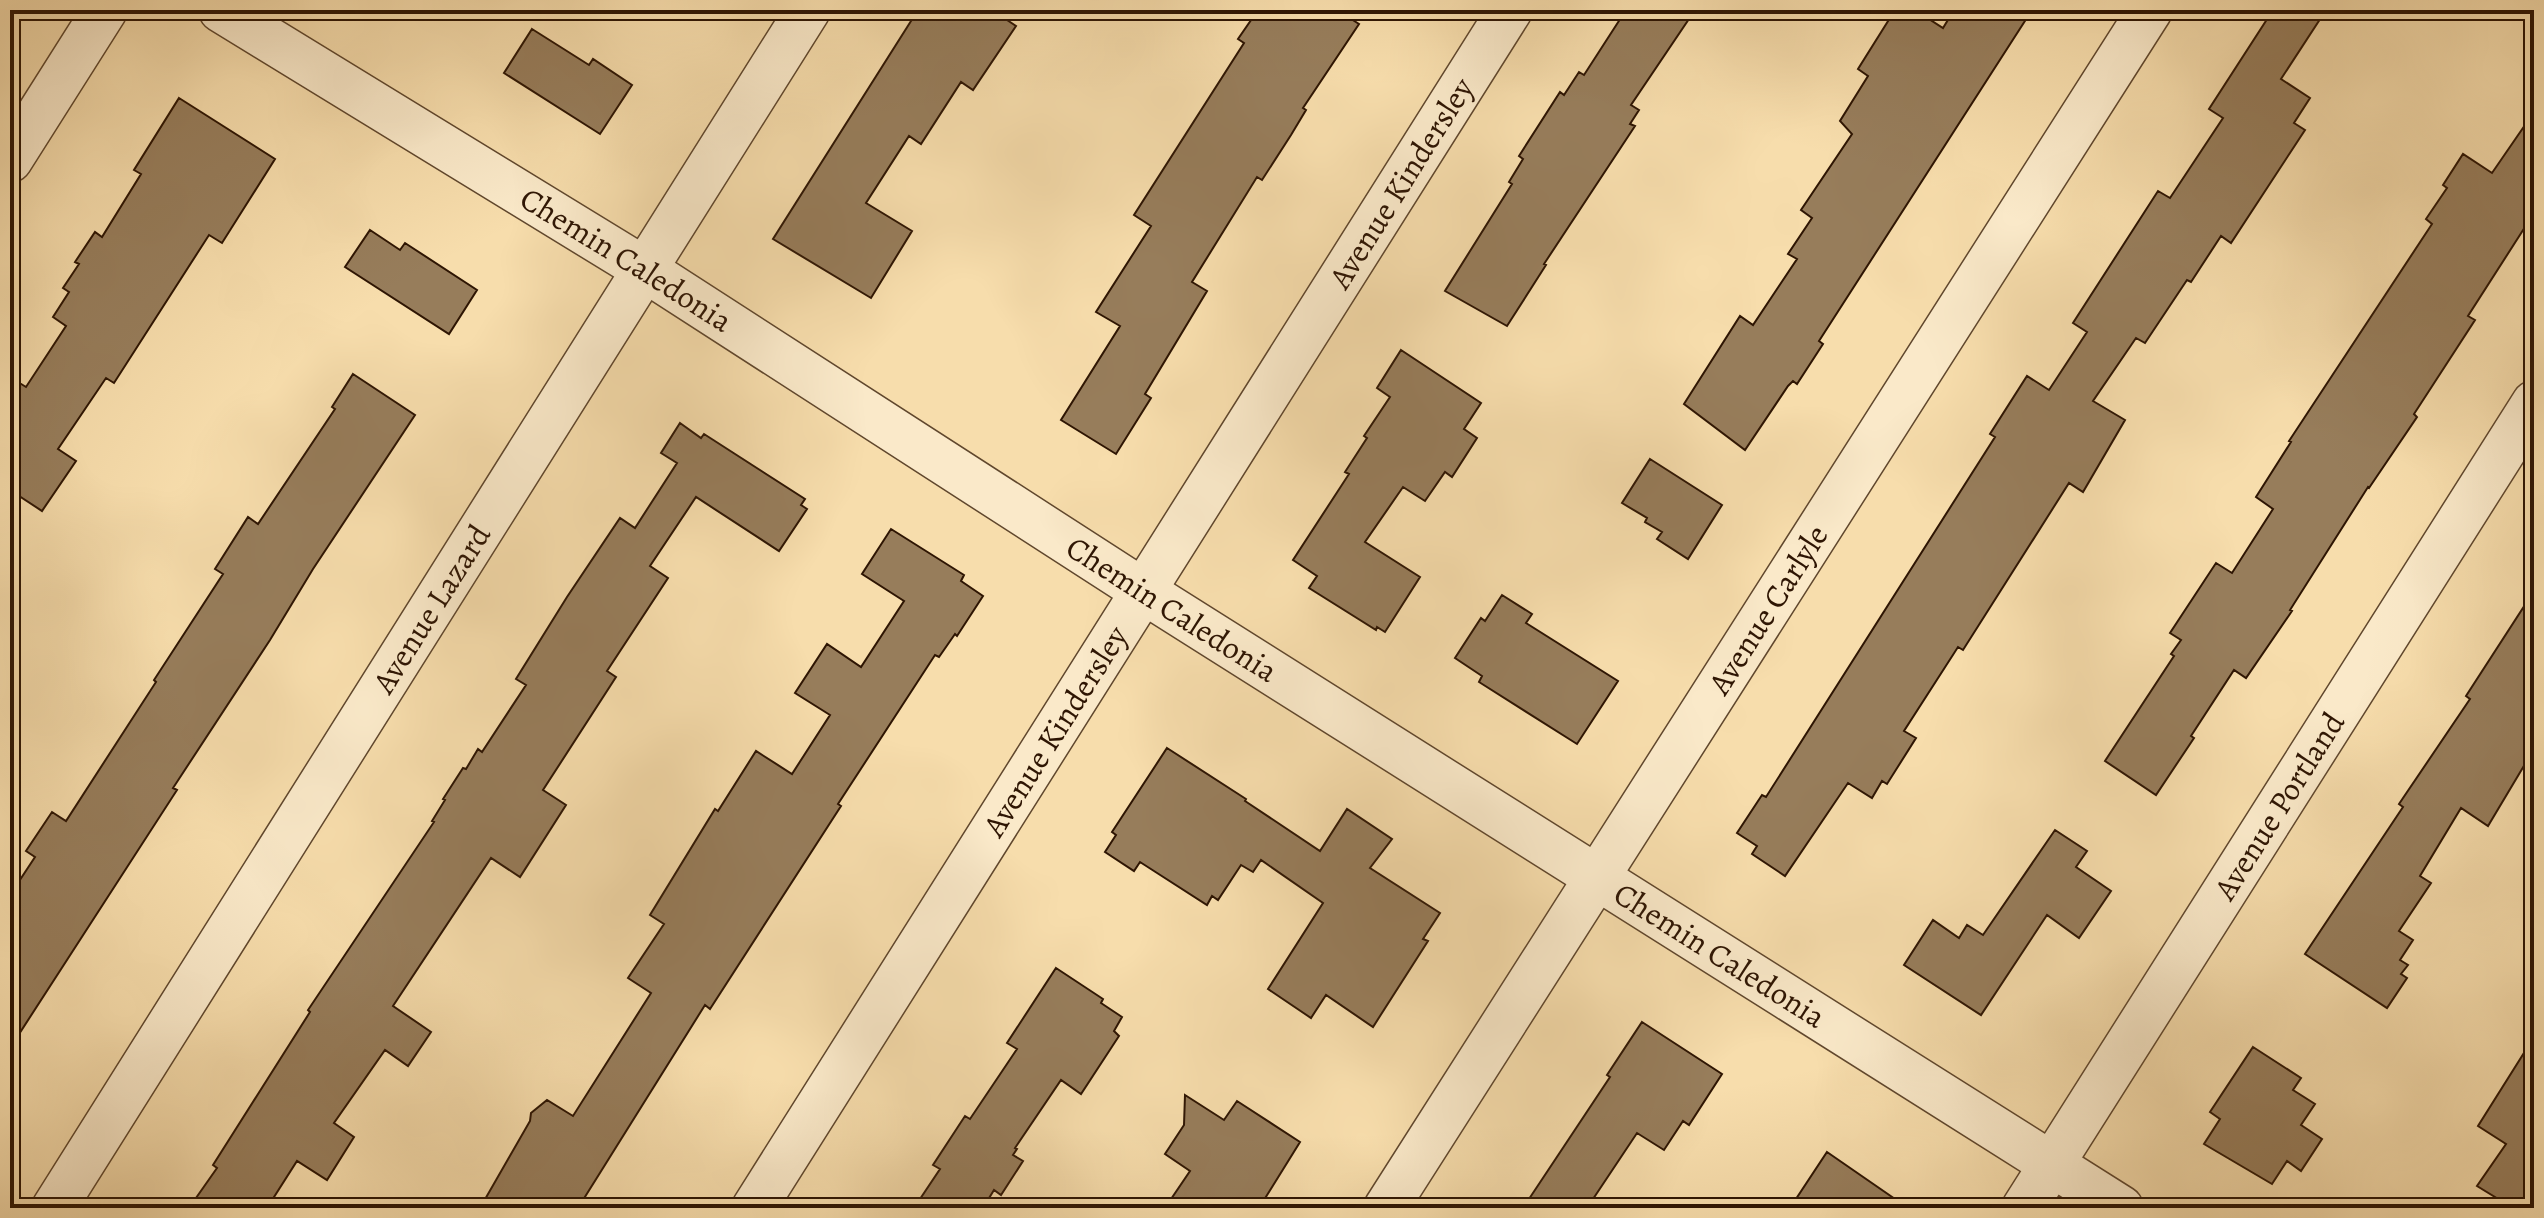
<svg xmlns="http://www.w3.org/2000/svg" width="2544" height="1218" viewBox="0 0 2544 1218" font-family="Alegreya,serif">
<style>
.building{fill:#977d5b;stroke:#2e1503;stroke-width:2}
.lines{fill:none;stroke-linecap:round;stroke-linejoin:round}
.minor-casing{stroke:#60472d;stroke-width:47}
.minor{stroke:#fae9c9;stroke-width:44}
.labels{text-anchor:middle;stroke-width:6;stroke-linejoin:round;paint-order:stroke}
.street-label{font-size:32px;fill:#2e1503;stroke:#fae9c9}
</style>
<rect width="100%" height="100%" fill="#f7ddac"/>
<filter id="stains"><feTurbulence type="fractalNoise" baseFrequency=".0025" numOctaves="4"/><feColorMatrix values="0 0 0 0 .2 0 0 0 0 .09 0 0 0 0 .02 0 0 0 .5 -.17"/></filter>
<radialGradient id="worn" r=".72"><stop offset=".6" stop-color="#630" stop-opacity="0"/><stop offset="1" stop-color="#630" stop-opacity=".3"/></radialGradient>
<path class="building" d="M 918,10 L 992,10 L 1016,26 L 973,90 L 961,82 L 921,144 L 909,136 L 866,203 L 912,231 L 871,298 L 773,239 Z
M 1258,10 L 1337,10 L 1359,24 L 1303,108 L 1306,110 L 1291,135 L 1262,180 L 1257,177 L 1192,282 L 1207,291 L 1145,394 L 1151,398 L 1116,454 L 1061,420 L 1120,326 L 1096,312 L 1151,226 L 1134,215 L 1244,43 L 1238,39 Z
M 1626,10 L 1695,10 L 1631,105 L 1639,110 L 1630,124 L 1635,126 L 1544,264 L 1546,265 L 1507,326 L 1445,291 L 1512,184 L 1509,182 L 1523,159 L 1519,156 L 1560,92 L 1564,95 L 1579,72 L 1584,75 Z
M 1895,10 L 1915,10 L 1943,28 L 1954,10 L 2032,10 L 1819,341 L 1823,344 L 1797,384 L 1793,381 L 1788,386 L 1745,450 L 1684,404 L 1740,316 L 1753,325 L 1797,259 L 1788,254 L 1812,218 L 1801,210 L 1852,134 L 1840,121 L 1868,76 L 1858,69 Z
M 2273,10 L 2326,10 L 2281,79 L 2310,98 L 2294,123 L 2305,130 L 2231,243 L 2221,236 L 2191,282 L 2187,280 L 2145,343 L 2136,338 L 2093,401 L 2125,420 L 2083,492 L 2069,483 L 1963,650 L 1958,647 L 1904,731 L 1916,738 L 1887,784 L 1882,781 L 1872,798 L 1848,783 L 1785,876 L 1752,854 L 1757,846 L 1737,833 L 1762,795 L 1766,797 L 1995,437 L 1990,434 L 2027,376 L 2049,390 L 2087,332 L 2073,323 L 2158,191 L 2170,198 L 2223,118 L 2209,109 Z
M 532,29 L 589,65 L 593,59 L 632,85 L 600,134 L 504,73 Z
M 179,98 L 275,159 L 222,243 L 209,235 L 114,383 L 106,378 L 58,449 L 76,461 L 42,511 L 10,490 L 10,377 L 26,387 L 66,326 L 53,317 L 69,292 L 63,288 L 79,264 L 75,262 L 95,232 L 102,237 L 141,174 L 134,170 Z
M 2534,112 L 2534,213 L 2468,316 L 2475,320 L 2414,414 L 2417,417 L 2369,488 L 2368,487 L 2290,610 L 2292,611 L 2246,678 L 2234,670 L 2191,736 L 2194,738 L 2156,795 L 2105,761 L 2174,656 L 2171,654 L 2181,640 L 2170,633 L 2216,563 L 2232,573 L 2273,509 L 2256,497 L 2291,442 L 2289,441 L 2432,224 L 2426,219 L 2447,188 L 2443,185 L 2463,154 L 2492,173 Z
M 370,230 L 400,250 L 405,243 L 477,290 L 449,334 L 345,267 Z
M 1401,350 L 1481,403 L 1464,429 L 1477,438 L 1452,477 L 1445,472 L 1425,501 L 1403,487 L 1365,542 L 1420,577 L 1385,632 L 1377,627 L 1376,630 L 1309,588 L 1317,576 L 1293,560 L 1349,474 L 1345,472 L 1367,438 L 1364,436 L 1390,397 L 1377,388 Z
M 353,374 L 415,415 L 313,569 L 270,640 L 173,788 L 177,790 L 10,1048 L 10,895 L 35,857 L 26,851 L 52,812 L 66,821 L 156,682 L 154,680 L 223,574 L 215,569 L 248,517 L 258,524 L 335,409 L 332,407 Z
M 680,423 L 701,438 L 704,434 L 805,499 L 801,505 L 807,509 L 779,551 L 696,497 L 650,566 L 668,578 L 607,671 L 616,677 L 543,790 L 566,805 L 520,877 L 491,858 L 393,1006 L 431,1032 L 408,1066 L 385,1050 L 334,1123 L 354,1137 L 327,1180 L 297,1161 L 267,1208 L 189,1208 L 217,1168 L 213,1165 L 310,1012 L 308,1010 L 434,822 L 432,821 L 445,800 L 443,799 L 463,768 L 466,769 L 478,749 L 482,752 L 526,685 L 516,679 L 567,597 L 620,518 L 635,528 L 677,463 L 661,453 Z
M 1650,459 L 1722,505 L 1688,559 L 1657,539 L 1662,532 L 1645,522 L 1647,518 L 1622,503 Z
M 891,529 L 964,575 L 961,581 L 983,596 L 957,636 L 955,634 L 939,657 L 935,655 L 838,804 L 841,806 L 710,1009 L 705,1005 L 578,1208 L 480,1208 L 530,1121 L 531,1113 L 547,1100 L 573,1116 L 651,993 L 628,978 L 664,924 L 650,915 L 715,809 L 718,811 L 756,751 L 792,774 L 830,715 L 795,693 L 827,644 L 861,667 L 904,601 L 862,574 Z
M 2534,591 L 2534,749 L 2488,826 L 2461,808 L 2420,876 L 2431,883 L 2399,931 L 2413,940 L 2400,960 L 2408,965 L 2401,974 L 2407,978 L 2387,1008 L 2305,954 L 2403,807 L 2399,804 L 2470,699 L 2466,696 Z
M 1502,595 L 1532,614 L 1526,623 L 1618,681 L 1577,744 L 1479,682 L 1482,676 L 1455,658 L 1481,618 L 1485,621 Z
M 1167,748 L 1246,799 L 1245,801 L 1320,851 L 1347,809 L 1392,839 L 1370,868 L 1440,913 L 1423,939 L 1428,941 L 1373,1027 L 1326,995 L 1311,1018 L 1268,989 L 1323,903 L 1261,860 L 1253,872 L 1241,865 L 1218,900 L 1212,896 L 1207,905 L 1140,862 L 1134,871 L 1105,852 L 1116,835 L 1112,832 Z
M 2055,830 L 2087,851 L 2076,867 L 2111,891 L 2079,938 L 2047,915 L 1981,1015 L 1904,965 L 1933,920 L 1959,938 L 1967,925 L 1983,935 Z
M 1056,968 L 1103,999 L 1101,1003 L 1122,1017 L 1114,1031 L 1119,1036 L 1081,1094 L 1061,1080 L 1015,1148 L 1017,1149 L 1013,1155 L 1023,1161 L 1001,1195 L 994,1190 L 983,1208 L 914,1208 L 940,1169 L 933,1165 L 965,1116 L 970,1119 L 1017,1049 L 1007,1043 Z
M 1642,1022 L 1722,1074 L 1689,1125 L 1683,1121 L 1664,1150 L 1637,1133 L 1587,1208 L 1523,1208 L 1610,1077 L 1607,1075 Z
M 2534,1037 L 2534,1208 L 2513,1208 L 2477,1186 L 2506,1144 L 2478,1126 Z
M 2253,1047 L 2301,1078 L 2293,1090 L 2315,1104 L 2301,1125 L 2322,1139 L 2301,1171 L 2287,1161 L 2272,1184 L 2204,1144 L 2220,1119 L 2210,1112 Z
M 1185,1095 L 1224,1120 L 1237,1101 L 1300,1142 L 1259,1208 L 1165,1208 L 1190,1171 L 1165,1154 L 1184,1125 Z
M 1827,1152 L 1908,1208 L 1790,1208 Z"/>
<g class="lines">
<defs>
<g id="minor">
<path id="s1" d="M 221,10 L 644,269 L 1143,591 L 2121,1208"/>
<path d="M 10,160 L 105,10"/>
<path id="s2" d="M 54,1208 L 808,10"/>
<path id="s3" d="M 754,1208 L 1510,10"/>
<path id="s4" d="M 1386,1208 L 2150,10"/>
<path id="s5" d="M 2024,1208 L 2534,403"/>
</g>
</defs>
<use href="#minor" class="minor-casing"/>
<use href="#minor" class="minor"/>
</g>
<g class="labels">
<g class="street-label">
<text dy="11" stroke="none"><textPath href="#s3" startOffset="1212">Avenue Kindersley</textPath></text>
<text dy="11" stroke="none"><textPath href="#s1" startOffset="476">Chemin Caledonia</textPath></text>
<text dy="11" stroke="none"><textPath href="#s1" startOffset="1124">Chemin Caledonia</textPath></text>
<text dy="11" stroke="none"><textPath href="#s2" startOffset="708">Avenue Lazard</textPath></text>
<text dy="11" stroke="none"><textPath href="#s4" startOffset="710">Avenue Carlyle</textPath></text>
<text dy="11" stroke="none"><textPath href="#s3" startOffset="564">Avenue Kindersley</textPath></text>
<text dy="11" stroke="none"><textPath href="#s5" startOffset="476">Avenue Portland</textPath></text>
<text dy="11" stroke="none"><textPath href="#s1" startOffset="1772">Chemin Caledonia</textPath></text>
</g>
</g>
<rect width="2544" height="1218" fill="none" stroke="#f7ddac" stroke-width="40"/>
<rect x="12" y="12" width="2520" height="1194" fill="none" stroke="#2e1503" stroke-width="4"/>
<rect x="20" y="20" width="2504" height="1178" fill="none" stroke="#2e1503" stroke-width="2"/>
<rect width="100%" height="100%" filter="url(#stains)"/>
<rect width="100%" height="100%" fill="url(#worn)"/>
</svg>
